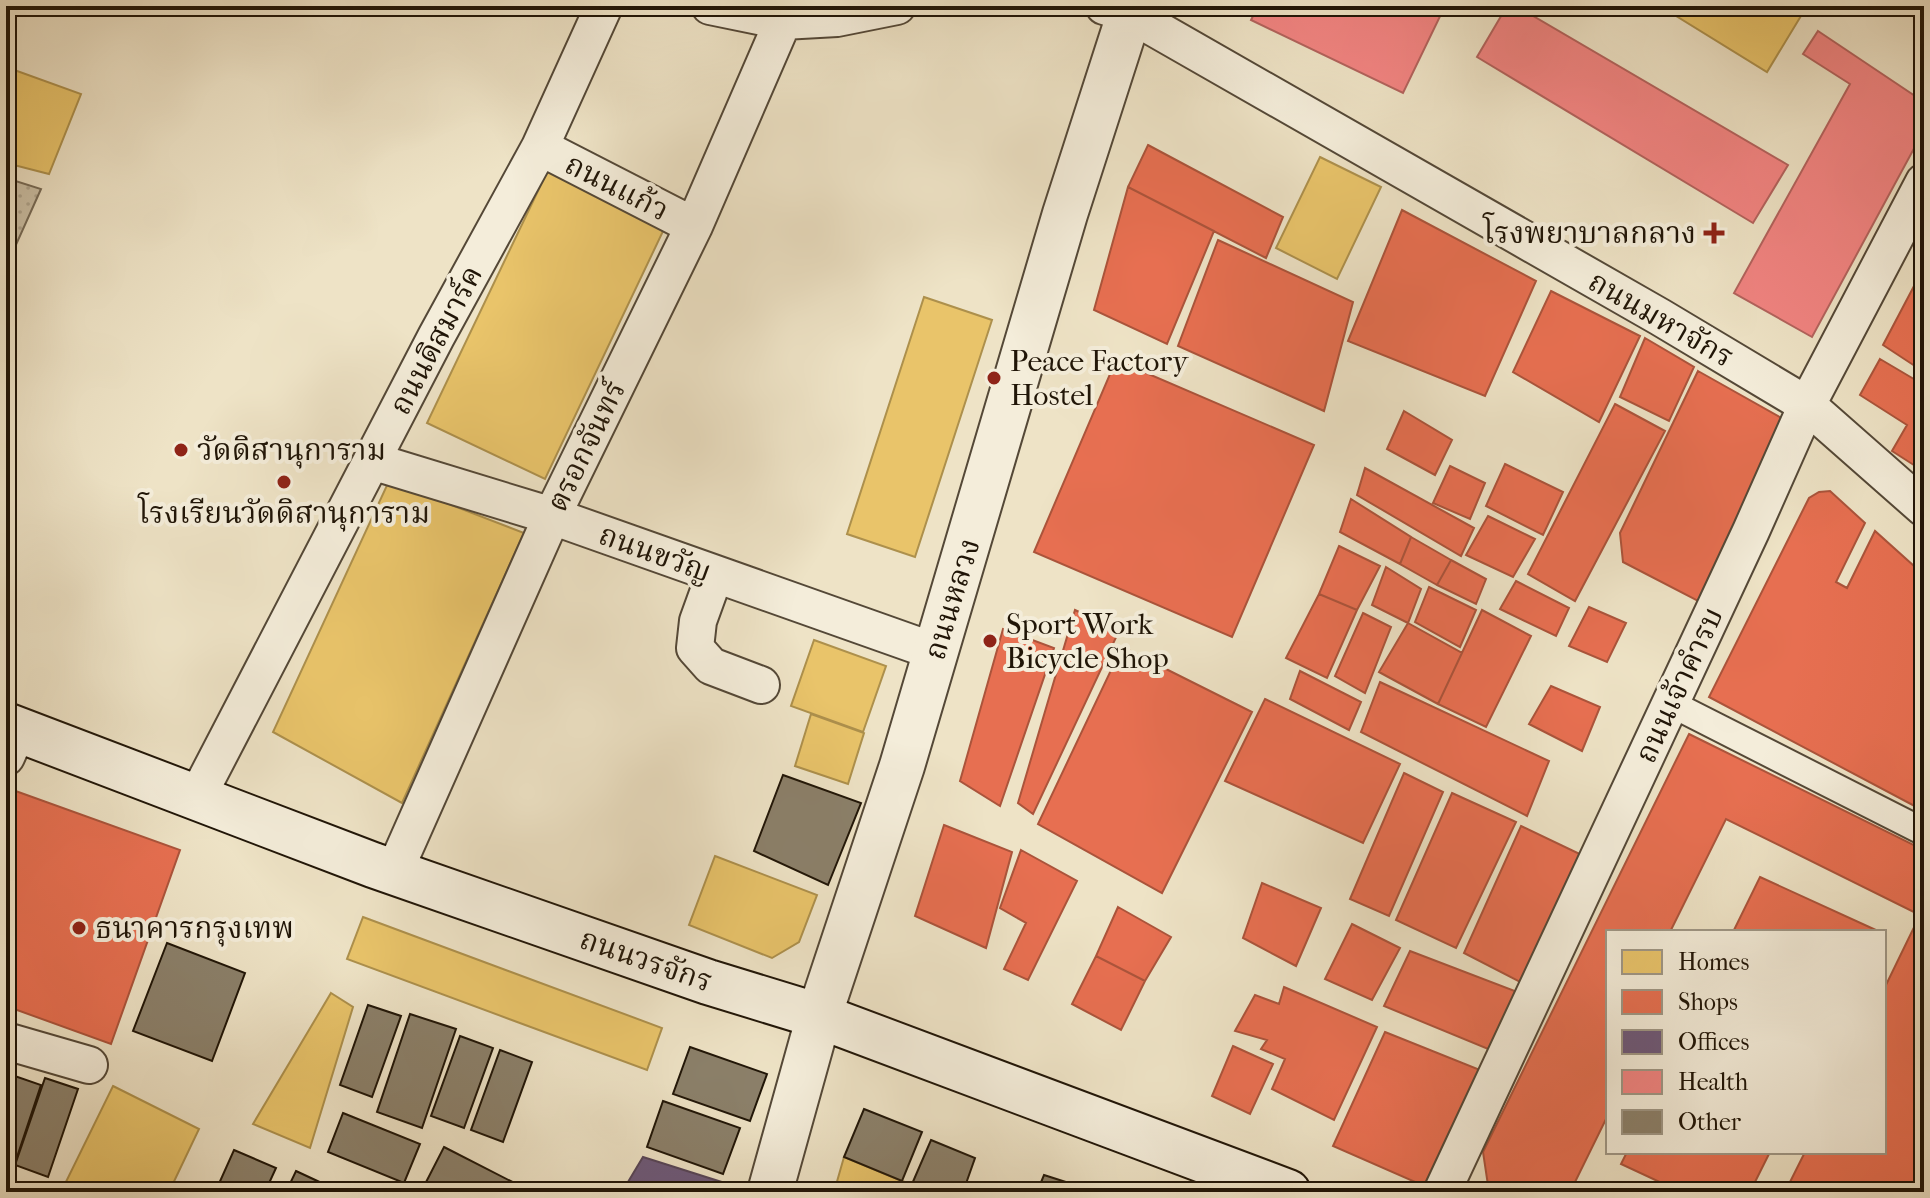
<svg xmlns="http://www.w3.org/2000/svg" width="1930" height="1198" viewBox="0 0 1930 1198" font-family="'IM FELL French Canon','Noto Serif Thai',serif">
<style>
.grass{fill:url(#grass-dots);stroke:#766a56;stroke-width:2}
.homes{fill:#e9c46a;stroke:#ad904c;stroke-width:2}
.shops{fill:#e76f51;stroke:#ab543b;stroke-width:2}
.offices{fill:#6d597a;stroke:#564558;stroke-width:2}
.health{fill:#f28482;stroke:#b3635d;stroke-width:2}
.building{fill:#8b806a;stroke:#201507;stroke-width:2}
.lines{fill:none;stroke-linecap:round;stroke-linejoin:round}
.pedestrian-casing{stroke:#544837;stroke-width:30}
.minor-casing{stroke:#544837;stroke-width:40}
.tertiary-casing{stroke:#544837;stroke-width:48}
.secondary-casing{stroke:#201507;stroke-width:48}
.pedestrian{stroke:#f4edda;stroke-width:26}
.minor{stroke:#f4edda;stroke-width:36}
.tertiary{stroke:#f4edda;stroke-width:44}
.secondary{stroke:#f4edda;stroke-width:44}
.poi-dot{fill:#8f2418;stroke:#f4edda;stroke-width:3}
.labels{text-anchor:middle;stroke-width:8;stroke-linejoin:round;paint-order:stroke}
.street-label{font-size:30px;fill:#201507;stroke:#f4edda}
.poi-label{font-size:30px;fill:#201507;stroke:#f4edda;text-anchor:start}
</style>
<defs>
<pattern id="grass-dots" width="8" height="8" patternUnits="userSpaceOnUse" patternTransform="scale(2)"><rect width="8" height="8" fill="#cbc0a6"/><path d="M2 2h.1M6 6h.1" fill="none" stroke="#aea48d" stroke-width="1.8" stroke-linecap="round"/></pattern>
</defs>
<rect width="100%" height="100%" fill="#eee3c6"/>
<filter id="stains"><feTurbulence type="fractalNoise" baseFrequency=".0025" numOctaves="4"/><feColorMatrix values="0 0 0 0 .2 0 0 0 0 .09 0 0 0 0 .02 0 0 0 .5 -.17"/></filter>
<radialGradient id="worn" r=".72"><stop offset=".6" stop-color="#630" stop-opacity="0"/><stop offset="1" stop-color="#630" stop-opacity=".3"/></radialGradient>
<path class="grass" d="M 6,178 L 41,189 L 6,267 Z"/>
<path class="homes" d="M 1660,6 L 1807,6 L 1767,72 Z
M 6,67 L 81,94 L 49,174 L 6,163 Z
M 1320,157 L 1381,187 L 1337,279 L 1276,248 Z
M 548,170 L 665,227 L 545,479 L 427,423 Z
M 924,297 L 992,320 L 915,557 L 847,534 Z
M 389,481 L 524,533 L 402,803 L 273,732 Z
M 814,640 L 886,666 L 863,732 L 791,706 Z
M 811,714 L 864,733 L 848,784 L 795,766 Z
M 715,856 L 817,895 L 799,942 L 772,958 L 689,925 Z
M 363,917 L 662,1028 L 647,1070 L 347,959 Z
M 331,993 L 353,1007 L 310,1148 L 253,1124 Z
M 113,1086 L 199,1129 L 169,1192 L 61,1192 Z
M 844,1157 L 902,1181 L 933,1192 L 834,1192 Z"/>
<path class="shops" d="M 1148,145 L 1283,217 L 1266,258 L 1128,187 Z
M 1128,187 L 1214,231 L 1167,344 L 1094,310 Z
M 1402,210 L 1536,281 L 1485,396 L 1348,341 Z
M 1218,240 L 1353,302 L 1324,411 L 1178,346 Z
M 1924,267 L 1924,372 L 1883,345 Z
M 1551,291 L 1640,336 L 1599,422 L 1513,372 Z
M 1645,338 L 1694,367 L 1669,421 L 1620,397 Z
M 1880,359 L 1924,385 L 1924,463 L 1920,469 L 1892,451 L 1907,425 L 1860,395 Z
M 1116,360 L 1314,445 L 1232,637 L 1034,552 Z
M 1698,371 L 1785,420 L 1700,602 L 1623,562 L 1620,533 Z
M 1615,404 L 1665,431 L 1575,601 L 1528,574 Z
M 1404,411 L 1452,440 L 1435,475 L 1387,449 Z
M 1505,464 L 1563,492 L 1543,535 L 1486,506 Z
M 1450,466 L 1485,483 L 1470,519 L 1433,503 Z
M 1365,468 L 1474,528 L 1461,556 L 1357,495 Z
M 1830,491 L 1865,523 L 1836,582 L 1847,588 L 1875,531 L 1924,575 L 1924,811 L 1709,697 L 1809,498 L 1819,492 Z
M 1351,499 L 1411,537 L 1400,564 L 1340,532 Z
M 1488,516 L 1535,539 L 1513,577 L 1466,555 Z
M 1411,537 L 1451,560 L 1437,585 L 1400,564 Z
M 1339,546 L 1380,566 L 1357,610 L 1319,594 Z
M 1451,560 L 1486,579 L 1476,604 L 1437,585 Z
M 1386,567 L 1421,589 L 1408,623 L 1372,605 Z
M 1516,581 L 1569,608 L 1556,636 L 1500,609 Z
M 1429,587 L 1476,610 L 1460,647 L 1415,622 Z
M 1319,594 L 1357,610 L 1327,678 L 1286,658 Z
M 1589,607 L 1626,623 L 1607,662 L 1569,646 Z
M 1075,610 L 1119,631 L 1033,814 L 1018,803 Z
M 1482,610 L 1531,636 L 1486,727 L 1438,704 Z
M 1363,613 L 1391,627 L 1365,693 L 1335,676 Z
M 1408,623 L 1462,653 L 1438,704 L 1379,672 Z
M 1003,629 L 1054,648 L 1000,806 L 960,781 Z
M 1122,647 L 1252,712 L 1162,893 L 1038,824 Z
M 1300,671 L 1361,702 L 1349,730 L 1290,699 Z
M 1380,682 L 1549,761 L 1527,816 L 1361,732 Z
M 1551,686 L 1600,707 L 1582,751 L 1529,724 Z
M 1265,699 L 1400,764 L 1363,843 L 1225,781 Z
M 1689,734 L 1924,850 L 1924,1192 L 1785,1192 L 1805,1152 L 1884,1152 L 1884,989 L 1920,915 L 1726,819 L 1670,932 L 1608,932 L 1608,1115 L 1575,1182 L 1596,1192 L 1489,1192 L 1483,1152 Z
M 1404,773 L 1443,792 L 1389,916 L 1350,899 Z
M 10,789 L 180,850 L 111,1044 L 6,1006 L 6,801 Z
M 1452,793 L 1516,822 L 1456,948 L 1396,920 Z
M 944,825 L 1012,852 L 986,948 L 915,916 Z
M 1521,826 L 1586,857 L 1524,984 L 1464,953 Z
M 1021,850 L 1077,881 L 1028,980 L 1004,969 L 1026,923 L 1000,908 Z
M 1760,877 L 1878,931 L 1733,932 Z
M 1262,883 L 1321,908 L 1296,966 L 1243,938 Z
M 1118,907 L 1171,937 L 1145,981 L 1096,956 Z
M 1352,924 L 1400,948 L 1372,1000 L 1325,979 Z
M 1410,951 L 1520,993 L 1493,1051 L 1384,1006 Z
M 1096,956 L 1145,981 L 1121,1030 L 1072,1004 Z
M 1284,987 L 1377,1027 L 1334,1120 L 1272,1089 L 1285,1059 L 1261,1049 L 1267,1040 L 1235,1031 L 1255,995 L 1279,1004 Z
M 1385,1032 L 1485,1072 L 1431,1189 L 1333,1146 Z
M 1233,1046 L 1273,1064 L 1250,1114 L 1212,1096 Z
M 1627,1152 L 1770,1152 L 1750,1192 L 1681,1192 L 1621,1164 Z"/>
<path class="offices" d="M 643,1157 L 728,1184 L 726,1192 L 622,1192 Z"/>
<path class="health" d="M 1258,6 L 1445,6 L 1403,93 L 1251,20 Z
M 1507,6 L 1516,6 L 1788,165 L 1753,223 L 1477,57 Z
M 1818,31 L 1924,102 L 1924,130 L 1812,337 L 1734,293 L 1850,84 L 1803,54 Z"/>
<path class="building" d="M 783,775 L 861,803 L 828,885 L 754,851 Z
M 167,943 L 245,973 L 212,1061 L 133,1031 Z
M 368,1005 L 401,1016 L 372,1097 L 340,1085 Z
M 410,1014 L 456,1029 L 422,1128 L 377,1112 Z
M 460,1036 L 493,1048 L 464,1128 L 431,1116 Z
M 690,1047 L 767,1074 L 750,1121 L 673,1094 Z
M 500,1050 L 532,1062 L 503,1142 L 471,1130 Z
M 6,1073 L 41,1085 L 17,1157 L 6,1153 Z
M 45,1078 L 78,1089 L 48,1177 L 15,1165 Z
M 663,1101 L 740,1128 L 723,1174 L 647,1147 Z
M 864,1109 L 922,1132 L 902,1181 L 844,1157 Z
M 343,1113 L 420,1144 L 404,1183 L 328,1152 Z
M 931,1140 L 975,1158 L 963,1192 L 933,1192 L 912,1184 Z
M 444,1147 L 532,1192 L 425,1192 L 422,1190 Z
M 234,1150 L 276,1168 L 265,1192 L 226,1192 L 217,1188 Z
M 296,1171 L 341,1192 L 286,1192 Z
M 1044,1175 L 1097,1192 L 1037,1192 Z"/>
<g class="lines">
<defs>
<path id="pedestrian" d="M 1670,703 L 1924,832"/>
<path id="minor" d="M 710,6 L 783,21 L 837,18 L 897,6
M 1104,6 L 1130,14 L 1660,317 L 1807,405 L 1924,508
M 540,147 L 694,226
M 372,461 L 552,516 L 936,652
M 715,574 L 698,621 L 695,648 L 711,666 L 761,685
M 6,757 L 18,730
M 196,799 L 436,337 L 540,147 L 604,6
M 394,872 L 552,516 L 694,226 L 783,21
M 6,1041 L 89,1065
M 1442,1192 L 1751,531 L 1807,405 L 1924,182"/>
<path id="tertiary" d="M 770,1192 L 819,1016 L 902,766 L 1065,214 L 1132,6"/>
<path id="secondary" d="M 6,725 L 373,865 L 708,982 L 819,1016 L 1288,1192"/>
</defs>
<use href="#pedestrian" class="pedestrian-casing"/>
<use href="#minor" class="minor-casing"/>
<use href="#tertiary" class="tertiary-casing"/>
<use href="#secondary" class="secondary-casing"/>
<use href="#pedestrian" class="pedestrian"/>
<use href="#minor" class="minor"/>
<use href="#tertiary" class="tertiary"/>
<use href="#secondary" class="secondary"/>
</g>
<g class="poi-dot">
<path d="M1710 221h8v8h8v8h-8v8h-8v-8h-8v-8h8z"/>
<circle cx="994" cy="378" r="8"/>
<circle cx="181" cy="450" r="8"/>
<circle cx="284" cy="482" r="8"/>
<circle cx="990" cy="641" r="8"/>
<circle cx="79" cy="928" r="8"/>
</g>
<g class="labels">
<g class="street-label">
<text transform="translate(617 187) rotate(27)" y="10">ถนนแก้ว</text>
<text transform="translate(1661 319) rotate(30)" y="10">ถนนมหาจักร</text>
<text transform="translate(436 340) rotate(-62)" y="10">ถนนดิสมาร์ค</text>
<text transform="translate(586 446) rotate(-64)" y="10">ตรอกจันทร์</text>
<text transform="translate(655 553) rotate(20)" y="10">ถนนขวัญ</text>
<text transform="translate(952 599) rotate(-73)" y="10">ถนนหลวง</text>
<text transform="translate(1679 685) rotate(-65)" y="10">ถนนเจ้าคำรบ</text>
<text transform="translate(646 960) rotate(19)" y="10">ถนนวรจักร</text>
</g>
<g class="poi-label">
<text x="1696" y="243" text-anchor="end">โรงพยาบาลกลาง</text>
<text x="1010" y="371">Peace Factory<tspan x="1010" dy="34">Hostel</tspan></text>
<text x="197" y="460">วัดดิสานุการาม</text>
<text x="284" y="523" text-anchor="middle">โรงเรียนวัดดิสานุการาม</text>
<text x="1006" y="634">Sport Work<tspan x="1006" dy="34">Bicycle Shop</tspan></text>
<text x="95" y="938">ธนาคารกรุงเทพ</text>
</g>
</g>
<rect width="1930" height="1198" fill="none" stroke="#eee3c6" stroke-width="32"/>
<rect x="8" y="8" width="1914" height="1182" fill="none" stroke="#201507" stroke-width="4"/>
<rect x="16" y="16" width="1898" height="1166" fill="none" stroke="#201507" stroke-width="2"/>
<rect x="1606" y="930" width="280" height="224" fill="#f4edda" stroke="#9f9786" stroke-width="2"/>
<rect x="1622" y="950" width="40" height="24" fill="#e9c46a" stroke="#9f9786" stroke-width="2"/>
<text x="1678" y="970" font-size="24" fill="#201507">Homes</text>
<rect x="1622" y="990" width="40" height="24" fill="#e76f51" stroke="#9f9786" stroke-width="2"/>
<text x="1678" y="1010" font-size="24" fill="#201507">Shops</text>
<rect x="1622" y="1030" width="40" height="24" fill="#6d597a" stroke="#9f9786" stroke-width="2"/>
<text x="1678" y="1050" font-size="24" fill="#201507">Offices</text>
<rect x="1622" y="1070" width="40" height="24" fill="#f28482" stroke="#9f9786" stroke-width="2"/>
<text x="1678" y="1090" font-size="24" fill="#201507">Health</text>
<rect x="1622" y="1110" width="40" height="24" fill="#8b806a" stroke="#9f9786" stroke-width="2"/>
<text x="1678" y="1130" font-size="24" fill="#201507">Other</text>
<rect width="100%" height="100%" filter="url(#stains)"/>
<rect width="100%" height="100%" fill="url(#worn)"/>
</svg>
